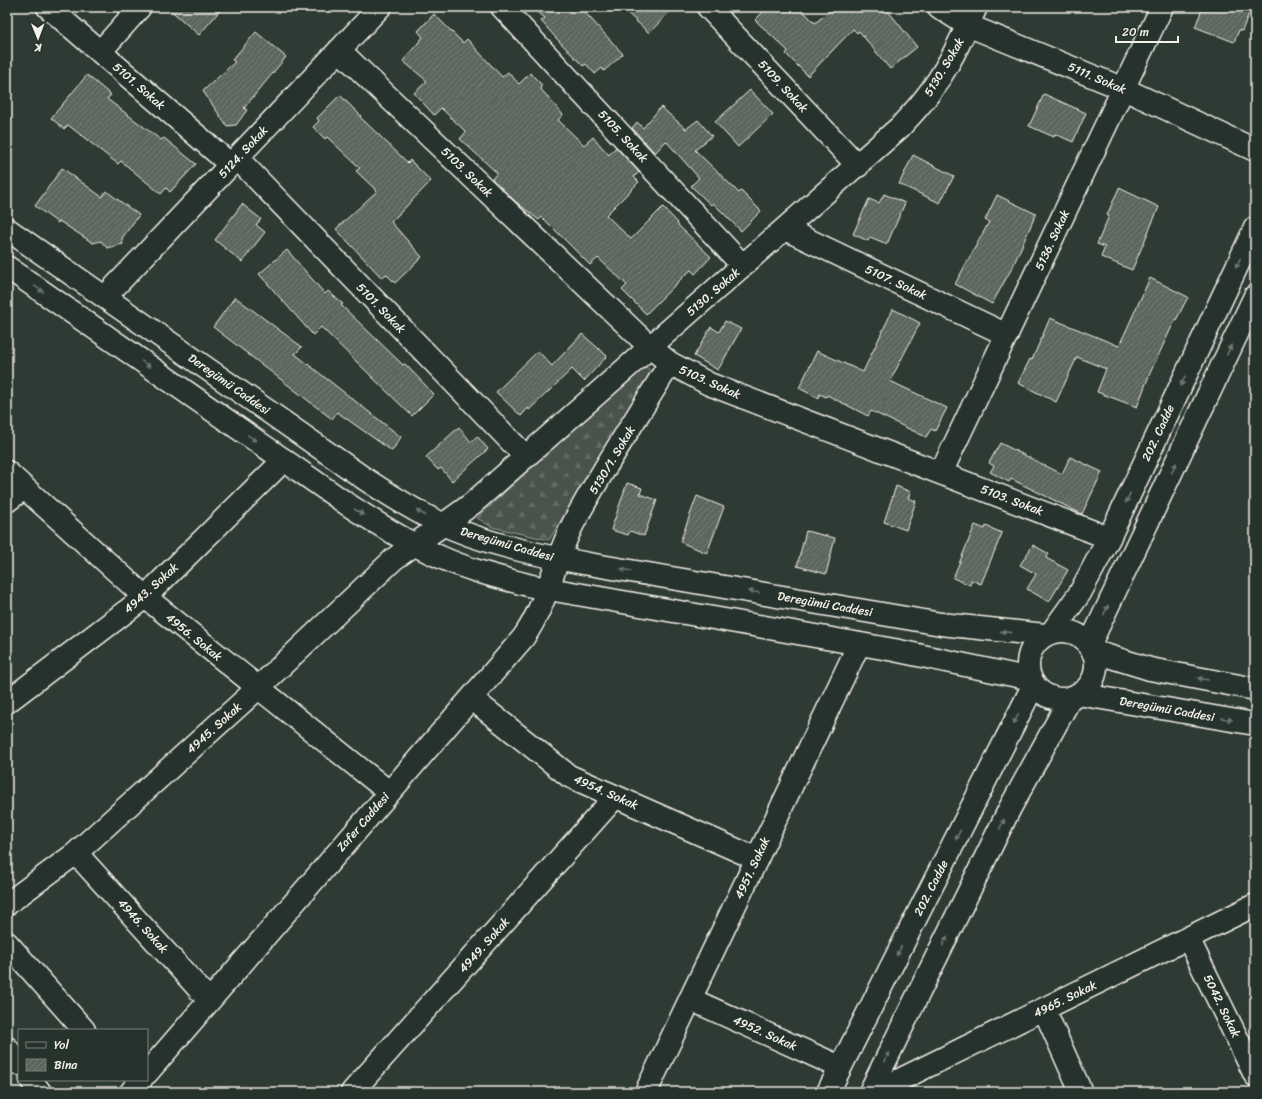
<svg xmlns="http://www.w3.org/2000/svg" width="1262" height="1099" viewBox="0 0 1262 1099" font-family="Sriracha,sans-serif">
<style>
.forest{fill:url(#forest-firs);stroke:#9ea29a}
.building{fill:url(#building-hatch);stroke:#f4f1e8}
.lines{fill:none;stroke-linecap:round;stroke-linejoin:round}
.minor-casing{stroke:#f4f1e8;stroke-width:25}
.major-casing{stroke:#f4f1e8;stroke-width:25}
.minor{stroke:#26332d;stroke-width:22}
.major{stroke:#26332d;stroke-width:22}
.oneway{fill:#6e766e}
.labels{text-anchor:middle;stroke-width:3;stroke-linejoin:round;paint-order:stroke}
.street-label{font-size:12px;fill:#f4f1e8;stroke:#26332d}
</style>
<defs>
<pattern id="forest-firs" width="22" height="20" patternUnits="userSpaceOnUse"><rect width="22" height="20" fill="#48524c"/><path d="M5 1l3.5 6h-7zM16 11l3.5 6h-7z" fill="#636b66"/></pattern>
<pattern id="building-hatch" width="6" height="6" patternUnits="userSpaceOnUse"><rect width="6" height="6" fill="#5c655e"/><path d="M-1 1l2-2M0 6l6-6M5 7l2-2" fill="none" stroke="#747c75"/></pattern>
</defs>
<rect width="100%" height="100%" fill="#2e3b34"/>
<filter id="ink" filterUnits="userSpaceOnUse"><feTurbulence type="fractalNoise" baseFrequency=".025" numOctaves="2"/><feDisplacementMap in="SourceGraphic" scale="8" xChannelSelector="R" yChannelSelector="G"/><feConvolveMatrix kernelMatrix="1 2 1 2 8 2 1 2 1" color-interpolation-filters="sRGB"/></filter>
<g filter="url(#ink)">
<path class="forest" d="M 643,364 L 652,372 L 549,540 L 492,527 L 477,518 Z"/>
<path class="building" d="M 167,7 L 223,7 L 199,35 Z
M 532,7 L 580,7 L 623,54 L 604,71 L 602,68 L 595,74 L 586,64 L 583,66 L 557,39 L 541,21 L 545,18 Z
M 621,7 L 674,7 L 649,33 Z
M 768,7 L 799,7 L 815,23 L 835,7 L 885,7 L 917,47 L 890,69 L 859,31 L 857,33 L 853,29 L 808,76 L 786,54 L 788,51 L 755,20 Z
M 1203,7 L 1235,7 L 1249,13 L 1242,31 L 1239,30 L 1234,42 L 1195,27 Z
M 434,14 L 463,43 L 467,39 L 502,77 L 508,72 L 519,84 L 530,73 L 542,85 L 540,88 L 563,115 L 558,120 L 584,145 L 593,137 L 609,155 L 616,147 L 639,172 L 634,177 L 639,182 L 606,215 L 631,239 L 663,207 L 678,223 L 677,224 L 711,257 L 695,274 L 691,270 L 685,275 L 646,314 L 622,290 L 627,285 L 598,258 L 590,265 L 542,217 L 539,220 L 516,202 L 492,179 L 497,173 L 460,139 L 466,132 L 441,108 L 434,115 L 414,93 L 427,81 L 403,61 L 423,37 L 418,31 Z
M 256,32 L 286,57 L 244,108 L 247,110 L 236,125 L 227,126 L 203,91 L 235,62 L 232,60 Z
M 87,75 L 111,95 L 107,99 L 161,140 L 164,138 L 196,164 L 170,192 L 166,188 L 161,194 L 121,161 L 118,164 L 68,125 L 64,129 L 51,118 Z
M 750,90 L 773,114 L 738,147 L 715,122 Z
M 1044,94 L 1086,113 L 1073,142 L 1055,134 L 1054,137 L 1029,126 Z
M 340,95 L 361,116 L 360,117 L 408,163 L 410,160 L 431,181 L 391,222 L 422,257 L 395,283 L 386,274 L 382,278 L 336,229 L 377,191 L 356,171 L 360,168 L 327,137 L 325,139 L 313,127 L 319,121 L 317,118 Z
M 661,107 L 686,129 L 698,120 L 712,136 L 695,150 L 739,193 L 741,191 L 761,211 L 741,231 L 713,203 L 711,205 L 691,186 L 699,178 L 666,141 L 655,153 L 632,128 L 637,122 L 643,128 Z
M 913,155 L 954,176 L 940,203 L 899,184 Z
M 62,168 L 102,197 L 106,191 L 139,215 L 122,238 L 123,244 L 107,248 L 101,241 L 93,243 L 59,221 L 58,223 L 35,206 Z
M 1119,188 L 1159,207 L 1132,270 L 1101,257 L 1105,247 L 1097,244 L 1109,216 L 1107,215 Z
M 884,194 L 905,203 L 887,244 L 870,237 L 868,241 L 853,234 L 869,199 L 879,203 Z
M 997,195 L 1036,214 L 1013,266 L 992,304 L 955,284 L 989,222 L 985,220 Z
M 242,204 L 261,219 L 256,225 L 265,232 L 242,262 L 215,240 Z
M 287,250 L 325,294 L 328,291 L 343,304 L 341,305 L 403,365 L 405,364 L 434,394 L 412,416 L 321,327 L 313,335 L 259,274 Z
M 1150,278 L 1188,297 L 1175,322 L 1174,322 L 1150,373 L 1137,407 L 1097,392 L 1106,369 L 1077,357 L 1056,402 L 1018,383 L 1030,359 L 1032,360 L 1050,318 L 1119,346 Z
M 235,297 L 302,347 L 295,354 L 401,437 L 392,451 L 337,412 L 332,419 L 213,327 Z
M 893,309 L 920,323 L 890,381 L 947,408 L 935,431 L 931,429 L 926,437 L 871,411 L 868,416 L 827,395 L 826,397 L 820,394 L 818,398 L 799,388 L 817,351 L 863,372 Z
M 725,321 L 741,329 L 718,370 L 694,356 L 711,327 L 719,332 Z
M 582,334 L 607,356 L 584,381 L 572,369 L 529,410 L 528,408 L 521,416 L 496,392 L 538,351 L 552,366 Z
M 459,427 L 471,442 L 477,436 L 488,449 L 452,481 L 441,468 L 438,470 L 426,457 Z
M 1000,443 L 1062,474 L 1070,457 L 1102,472 L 1082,514 L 1011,479 L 1009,482 L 990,472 L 994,466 L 989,463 Z
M 627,483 L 642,488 L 640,494 L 657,500 L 644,536 L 630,531 L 628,535 L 611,530 Z
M 896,486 L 911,492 L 908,498 L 916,501 L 906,530 L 884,522 Z
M 697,496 L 724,507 L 707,553 L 680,542 Z
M 975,525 L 985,529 L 986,526 L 1002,533 L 981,584 L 971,580 L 970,585 L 953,578 Z
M 806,531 L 835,538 L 826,574 L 797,566 Z
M 1033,545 L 1049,554 L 1046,558 L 1068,570 L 1049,602 L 1027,589 L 1036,574 L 1020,565 Z"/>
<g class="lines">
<defs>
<path id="minor" d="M 48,7 L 231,165
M 502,7 L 743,266
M 708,7 L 858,166
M 939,7 L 967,25 L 1124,89 L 1255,150
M 339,50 L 650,347 L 670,363 L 709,384 L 1109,538
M 100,52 L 140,7
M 237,158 L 526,457
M 785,229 L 1007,335
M 105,297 L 380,7
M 7,472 L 145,597 L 389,792
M 941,473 L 1162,7
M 7,501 L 24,488
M 1092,651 L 1150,669 L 1255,689
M 1078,694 L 1255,724
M 471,698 L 569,776 L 757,859
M 7,702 L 145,597 L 284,460
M 76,853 L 209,1000
M 7,904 L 76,853 L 258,688 L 394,559 C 420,540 447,523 473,503 L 900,127 C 908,118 916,110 923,101 C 946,73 961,40 976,7
M 1188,938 L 1255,1075
M 7,943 L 84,1030
M 690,999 L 840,1067
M 1044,1009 L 1081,1092
M 7,1048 L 19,1064
M 147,1073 L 523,638 C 548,603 554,560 574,522 C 603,468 638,416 670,363
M 31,1080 L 40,1092
M 131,1092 L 141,1080
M 352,1092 L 615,797
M 646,1092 L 859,644
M 875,1092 L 1255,905"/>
<path id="major" d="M 7,229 L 365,479 C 388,494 411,509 436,521 C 484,544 538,555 589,564 L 941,624 L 1045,635
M 7,267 L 347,504 C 376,523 406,542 438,556 C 468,570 501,578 532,586 L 894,650 L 1031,679
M1028 665a34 34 0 1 1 68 0a34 34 0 1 1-68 0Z
M 1052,632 L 1080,593 L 1109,538 L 1255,228
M 1089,646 L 1255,296
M 828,1092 L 1034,684
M 870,1092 L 1010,808 L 1071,697"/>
</defs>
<use href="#minor" class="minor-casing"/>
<use href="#major" class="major-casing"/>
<use href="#minor" class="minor"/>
<use href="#major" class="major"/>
</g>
<defs><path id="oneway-solid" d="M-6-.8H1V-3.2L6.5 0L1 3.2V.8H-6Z"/></defs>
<g class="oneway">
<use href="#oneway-solid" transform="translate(1238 263) rotate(115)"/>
<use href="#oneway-solid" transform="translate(39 289) rotate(35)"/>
<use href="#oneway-solid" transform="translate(1229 350) rotate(-65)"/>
<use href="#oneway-solid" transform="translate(146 364) rotate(35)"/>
<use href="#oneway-solid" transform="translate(1183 381) rotate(115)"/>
<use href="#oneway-solid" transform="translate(252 438) rotate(35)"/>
<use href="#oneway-solid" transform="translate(1174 468) rotate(-65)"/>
<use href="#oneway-solid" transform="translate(1128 498) rotate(115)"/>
<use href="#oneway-solid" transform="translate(359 512) rotate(33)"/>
<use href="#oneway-solid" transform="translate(421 513) rotate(-152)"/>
<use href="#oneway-solid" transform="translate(626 570) rotate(-170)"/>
<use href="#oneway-solid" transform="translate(754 592) rotate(-170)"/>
<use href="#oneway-solid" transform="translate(1106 610) rotate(-64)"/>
<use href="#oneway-solid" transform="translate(1006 632) rotate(-174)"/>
<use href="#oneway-solid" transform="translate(1203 679) rotate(-169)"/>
<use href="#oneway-solid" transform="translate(1016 719) rotate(117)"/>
<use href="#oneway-solid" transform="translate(1227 719) rotate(10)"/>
<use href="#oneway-solid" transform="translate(1002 824) rotate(-64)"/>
<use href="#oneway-solid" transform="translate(958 835) rotate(117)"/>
<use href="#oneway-solid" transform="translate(945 941) rotate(-64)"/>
<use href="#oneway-solid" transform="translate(899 951) rotate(117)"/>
<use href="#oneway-solid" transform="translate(887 1057) rotate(-64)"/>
</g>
</g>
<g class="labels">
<g class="street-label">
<text transform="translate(944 67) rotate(-59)" y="4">5130. Sokak</text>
<text transform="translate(1097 78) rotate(23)" y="4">5111. Sokak</text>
<text transform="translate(139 86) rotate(41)" y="4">5101. Sokak</text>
<text transform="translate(783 86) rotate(47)" y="4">5109. Sokak</text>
<text transform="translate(623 136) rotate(47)" y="4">5105. Sokak</text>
<text transform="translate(243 152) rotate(-47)" y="4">5124. Sokak</text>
<text transform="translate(467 172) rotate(44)" y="4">5103. Sokak</text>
<text transform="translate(1052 240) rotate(-65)" y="4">5136. Sokak</text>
<text transform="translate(896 282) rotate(25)" y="4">5107. Sokak</text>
<text transform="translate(713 292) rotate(-41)" y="4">5130. Sokak</text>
<text transform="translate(381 308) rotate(46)" y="4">5101. Sokak</text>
<text transform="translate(710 382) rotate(24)" y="4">5103. Sokak</text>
<text transform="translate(229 384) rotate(35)" y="4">Deregümü Caddesi</text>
<text transform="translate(1158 433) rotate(-65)" y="4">202. Cadde</text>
<text transform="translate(612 460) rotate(-59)" y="4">5130/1. Sokak</text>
<text transform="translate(1012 500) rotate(21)" y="4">5103. Sokak</text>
<text transform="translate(507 544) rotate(16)" y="4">Deregümü Caddesi</text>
<text transform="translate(151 588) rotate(-42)" y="4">4943. Sokak</text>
<text transform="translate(825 604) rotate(10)" y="4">Deregümü Caddesi</text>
<text transform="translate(194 637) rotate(39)" y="4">4956. Sokak</text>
<text transform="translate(1167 709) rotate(10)" y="4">Deregümü Caddesi</text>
<text transform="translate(214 728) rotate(-42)" y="4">4945. Sokak</text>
<text transform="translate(606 792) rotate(24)" y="4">4954. Sokak</text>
<text transform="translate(363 822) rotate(-49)" y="4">Zafer Caddesi</text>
<text transform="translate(752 868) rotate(-65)" y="4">4951. Sokak</text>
<text transform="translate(931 888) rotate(-63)" y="4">202. Cadde</text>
<text transform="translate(143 926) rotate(48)" y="4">4946. Sokak</text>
<text transform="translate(484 945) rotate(-48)" y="4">4949. Sokak</text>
<text transform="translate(1065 999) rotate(-26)" y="4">4965. Sokak</text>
<text transform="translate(1222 1006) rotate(64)" y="4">5042. Sokak</text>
<text transform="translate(765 1033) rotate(24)" y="4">4952. Sokak</text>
</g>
</g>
<rect width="1262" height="1099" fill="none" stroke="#26332d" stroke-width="24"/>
<rect x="12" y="12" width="1238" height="1075" fill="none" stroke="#f4f1e8" stroke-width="1.5" filter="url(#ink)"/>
<rect x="18" y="1029" width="130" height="52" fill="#26332d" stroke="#787f78"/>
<rect x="26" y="1042" width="20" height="6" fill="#26332d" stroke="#787f78"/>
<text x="54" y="1049" font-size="12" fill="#f4f1e8">Yol</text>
<rect x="26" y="1059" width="20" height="12" fill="url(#building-hatch)" stroke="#787f78"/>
<text x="54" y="1069" font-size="12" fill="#f4f1e8">Bina</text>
<g transform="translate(38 38) rotate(179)" stroke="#26332d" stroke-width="3" paint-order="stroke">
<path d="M0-3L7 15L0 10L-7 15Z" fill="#f4f1e8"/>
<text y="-6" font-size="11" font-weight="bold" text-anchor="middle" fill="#f4f1e8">K</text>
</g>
<path d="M1116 36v6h62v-6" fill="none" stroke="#f4f1e8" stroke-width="2"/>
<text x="1122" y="36" font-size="12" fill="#f4f1e8" stroke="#26332d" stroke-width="3" paint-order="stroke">20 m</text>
</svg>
